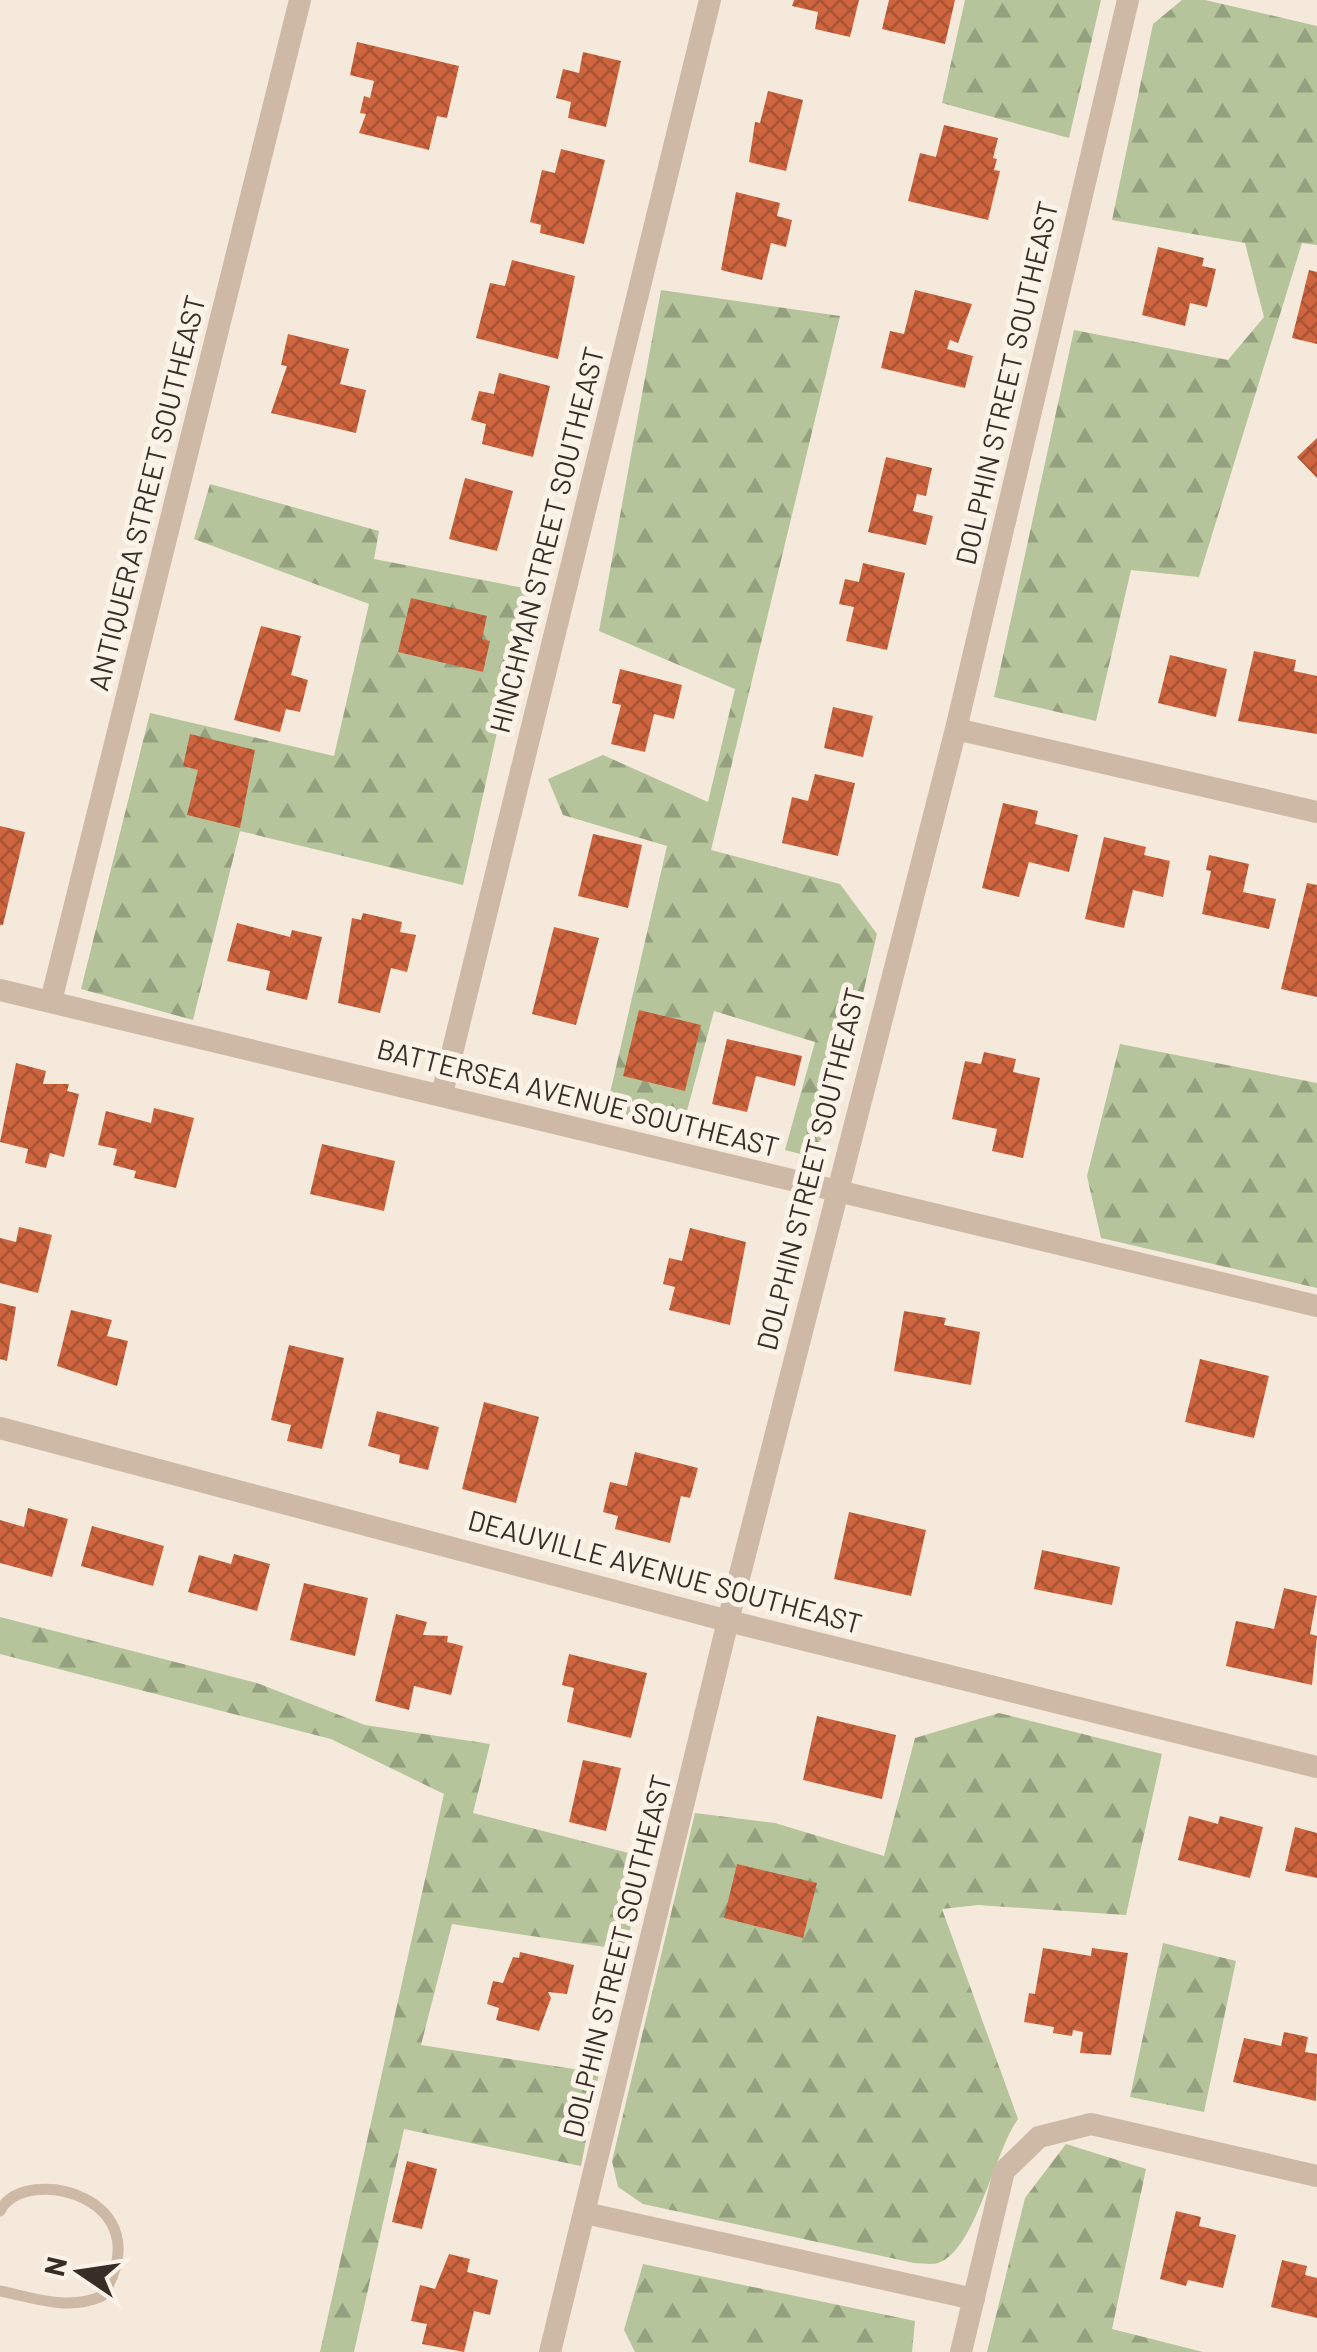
<svg xmlns="http://www.w3.org/2000/svg" width="1317" height="2352" viewBox="0 0 1317 2352" font-family="Barlow,sans-serif">
<style>
.forest{fill:url(#forest-firs)}
.building{fill:url(#building-cross-hatch)}
.lines{fill:none;stroke-linecap:round;stroke-linejoin:round}
.lane{stroke:#cdb9a6;stroke-width:11}
.street{stroke:#cdb9a6;stroke-width:22}
.labels{text-anchor:middle;stroke-width:10;stroke-linejoin:round;paint-order:stroke}
.street-label{font-size:28px;fill:#382d27;stroke:#fbf3e8}
</style>
<defs>
<pattern id="forest-firs" width="22" height="20" patternUnits="userSpaceOnUse" patternTransform="scale(2.5)"><rect width="22" height="20" fill="#b5c49a"/><path d="M5 1l3.5 6h-7zM16 11l3.5 6h-7z" fill="#94a07e"/></pattern>
<pattern id="building-cross-hatch" width="8" height="8" patternUnits="userSpaceOnUse" patternTransform="scale(2.5)"><rect width="8" height="8" fill="#ce653f"/><path d="M0 0l8 8M0 8l8-8" fill="none" stroke="#a85435"/></pattern>
</defs>
<rect width="100%" height="100%" fill="#f4e9db"/>
<path class="forest" d="M 965,0 L 1101,0 L 1069,138 L 942,103 Z
M 1182,0 L 1205,0 L 1317,26 L 1317,245 L 1302,243 L 1199,577 L 1131,570 L 1096,721 L 994,697 L 1074,330 L 1228,360 L 1264,317 L 1245,243 L 1112,220 L 1153,24 Z
M 661,290 L 840,316 L 711,850 L 840,884 L 877,934 L 832,1125 L 808,1156 L 785,1150 L 815,1042 L 714,1011 L 682,1129 L 605,1115 L 667,846 L 563,815 L 548,779 L 603,755 L 708,802 L 735,689 L 599,631 Z
M 210,484 L 379,531 L 374,559 L 529,589 L 463,885 L 240,831 L 193,1020 L 81,989 L 150,713 L 334,756 L 369,604 L 194,539 Z
M 1120,1044 L 1317,1083 L 1317,1288 L 1101,1238 L 1087,1176 Z
M 0,1617 L 257,1683 L 365,1725 L 490,1744 L 473,1813 L 648,1858 L 625,1950 L 452,1924 L 421,2045 L 599,2073 L 581,2166 L 404,2129 L 354,2352 L 320,2352 L 444,1794 L 331,1739 L 0,1654 Z
M 999,1713 L 1162,1754 L 1126,1915 L 978,1905 L 942,1909 L 1018,2119 C 993,2154 976,2250 938,2263 C 932,2265 921,2263 914,2263 L 643,2204 L 618,2187 L 612,2161 L 695,1813 L 775,1823 L 884,1856 L 915,1738 Z
M 1163,1943 L 1236,1961 L 1204,2112 L 1130,2097 Z
M 1066,2144 L 1146,2169 L 1112,2329 L 1203,2352 L 987,2352 L 1025,2198 Z
M 643,2264 L 915,2321 L 912,2352 L 635,2352 L 624,2330 Z"/>
<path class="building" d="M 794,0 L 859,0 L 850,37 L 815,29 L 818,12 L 792,6 Z
M 889,0 L 955,0 L 945,44 L 882,29 Z
M 357,42 L 459,66 L 447,118 L 437,116 L 429,150 L 359,133 L 366,114 L 360,113 L 364,96 L 370,98 L 374,81 L 350,75 Z
M 583,52 L 621,61 L 606,127 L 568,118 L 571,102 L 556,98 L 563,69 L 579,73 Z
M 768,91 L 803,100 L 786,171 L 749,162 L 755,122 L 760,123 Z
M 944,125 L 998,138 L 993,158 L 997,159 L 994,170 L 1000,171 L 988,220 L 908,201 L 920,153 L 936,157 Z
M 561,149 L 605,160 L 584,244 L 540,233 L 541,225 L 530,222 L 542,170 L 555,173 Z
M 736,192 L 780,203 L 777,216 L 792,220 L 786,247 L 771,243 L 762,280 L 721,270 Z
M 1158,247 L 1204,258 L 1202,266 L 1216,269 L 1207,307 L 1190,303 L 1185,326 L 1142,315 Z
M 512,260 L 575,276 L 558,359 L 476,338 L 490,283 L 505,286 Z
M 1309,270 L 1317,272 L 1317,344 L 1292,338 Z
M 915,290 L 972,304 L 958,343 L 950,340 L 947,349 L 973,356 L 965,388 L 881,368 L 890,331 L 904,334 Z
M 288,334 L 349,349 L 340,384 L 366,390 L 356,433 L 271,413 L 287,366 L 281,365 Z
M 499,373 L 550,386 L 533,457 L 482,444 L 486,424 L 471,420 L 479,391 L 494,394 Z
M 1317,438 L 1317,478 L 1297,457 Z
M 886,457 L 932,468 L 926,496 L 917,494 L 913,511 L 933,516 L 926,545 L 868,532 Z
M 465,478 L 513,491 L 497,551 L 449,539 Z
M 863,563 L 905,573 L 887,650 L 846,641 L 854,607 L 839,604 L 845,579 L 859,582 Z
M 411,598 L 487,616 L 482,639 L 490,641 L 483,672 L 398,652 Z
M 261,626 L 301,636 L 291,675 L 308,680 L 300,712 L 286,709 L 280,732 L 234,720 Z
M 1254,651 L 1296,660 L 1294,671 L 1317,676 L 1317,734 L 1238,721 Z
M 1170,655 L 1227,669 L 1216,717 L 1158,703 Z
M 620,669 L 682,685 L 674,719 L 654,714 L 645,752 L 611,744 L 621,705 L 612,703 Z
M 833,707 L 873,716 L 863,757 L 824,748 Z
M 190,734 L 255,750 L 240,828 L 187,815 L 198,770 L 183,766 Z
M 815,774 L 855,783 L 838,856 L 782,843 L 792,797 L 808,801 Z
M 1003,803 L 1038,811 L 1035,824 L 1078,835 L 1069,872 L 1029,862 L 1019,897 L 982,888 Z
M 0,826 L 25,832 L 3,925 L 0,925 Z
M 593,834 L 642,845 L 628,908 L 578,896 Z
M 1104,837 L 1146,847 L 1144,855 L 1170,861 L 1163,897 L 1133,890 L 1124,928 L 1085,919 Z
M 1209,855 L 1249,864 L 1243,892 L 1276,899 L 1269,929 L 1202,914 L 1211,871 L 1206,870 Z
M 1307,883 L 1317,885 L 1317,997 L 1281,989 Z
M 363,913 L 402,922 L 400,932 L 416,935 L 407,972 L 391,968 L 380,1013 L 338,1003 L 352,918 L 361,920 Z
M 237,923 L 290,937 L 292,930 L 322,937 L 307,1000 L 266,990 L 270,971 L 227,961 Z
M 554,927 L 599,938 L 576,1025 L 532,1014 Z
M 639,1010 L 701,1025 L 685,1091 L 623,1076 Z
M 727,1039 L 802,1056 L 795,1086 L 756,1076 L 747,1112 L 712,1104 Z
M 984,1052 L 1016,1059 L 1013,1072 L 1040,1078 L 1023,1158 L 992,1151 L 997,1129 L 952,1119 L 965,1061 L 981,1064 Z
M 16,1063 L 46,1071 L 43,1084 L 69,1084 L 67,1091 L 79,1094 L 64,1157 L 50,1153 L 46,1168 L 25,1163 L 28,1149 L 0,1142 Z
M 154,1108 L 194,1118 L 176,1188 L 134,1178 L 136,1171 L 113,1165 L 117,1149 L 98,1145 L 106,1111 L 151,1123 Z
M 322,1144 L 395,1161 L 384,1211 L 310,1194 Z
M 19,1227 L 52,1235 L 38,1293 L 0,1283 L 0,1238 L 16,1242 Z
M 690,1228 L 746,1242 L 730,1325 L 669,1310 L 675,1287 L 663,1284 L 669,1258 L 682,1261 Z
M 0,1303 L 16,1307 L 7,1361 L 0,1359 Z
M 71,1310 L 112,1320 L 107,1336 L 128,1341 L 117,1386 L 57,1366 Z
M 904,1311 L 946,1318 L 944,1325 L 980,1332 L 971,1385 L 894,1371 Z
M 289,1345 L 344,1358 L 322,1449 L 287,1441 L 291,1425 L 271,1420 Z
M 1200,1359 L 1269,1376 L 1254,1438 L 1185,1422 Z
M 484,1402 L 539,1417 L 516,1503 L 462,1489 Z
M 377,1411 L 439,1427 L 428,1470 L 399,1463 L 400,1455 L 368,1446 Z
M 635,1452 L 698,1468 L 690,1498 L 681,1496 L 670,1543 L 615,1529 L 618,1516 L 603,1512 L 610,1482 L 627,1486 Z
M 28,1508 L 68,1519 L 52,1577 L 0,1563 L 0,1520 L 24,1527 Z
M 849,1512 L 926,1530 L 911,1596 L 834,1579 Z
M 92,1526 L 164,1546 L 153,1586 L 81,1566 Z
M 1042,1550 L 1120,1567 L 1112,1605 L 1034,1589 Z
M 234,1554 L 270,1564 L 257,1611 L 188,1592 L 199,1555 L 231,1564 Z
M 304,1583 L 368,1598 L 355,1656 L 290,1640 Z
M 1284,1588 L 1317,1596 L 1310,1634 L 1317,1636 L 1312,1685 L 1226,1666 L 1236,1621 L 1274,1629 Z
M 396,1614 L 427,1622 L 423,1635 L 448,1636 L 447,1642 L 463,1646 L 451,1695 L 414,1686 L 409,1710 L 375,1701 Z
M 569,1654 L 647,1673 L 631,1738 L 567,1722 L 574,1688 L 562,1685 Z
M 817,1716 L 896,1735 L 882,1799 L 803,1780 Z
M 583,1760 L 621,1768 L 606,1831 L 569,1822 Z
M 1189,1816 L 1218,1824 L 1220,1816 L 1263,1827 L 1250,1878 L 1178,1860 Z
M 1295,1827 L 1317,1833 L 1317,1878 L 1285,1871 Z
M 737,1864 L 817,1883 L 803,1938 L 724,1918 Z
M 1043,1948 L 1091,1956 L 1092,1948 L 1128,1953 L 1111,2055 L 1080,2053 L 1083,2032 L 1073,2030 L 1072,2036 L 1053,2033 L 1054,2027 L 1024,2022 L 1029,1993 L 1035,1994 Z
M 520,1952 L 574,1965 L 567,1994 L 548,1992 L 551,1998 L 539,2031 L 496,2020 L 499,2008 L 487,2004 L 493,1981 L 503,1983 L 513,1957 L 519,1958 Z
M 1284,2032 L 1308,2037 L 1305,2052 L 1317,2054 L 1316,2101 L 1233,2082 L 1244,2038 L 1281,2046 Z
M 407,2161 L 437,2169 L 422,2229 L 392,2222 Z
M 1176,2211 L 1201,2217 L 1199,2226 L 1236,2235 L 1223,2288 L 1188,2280 L 1186,2286 L 1160,2279 Z
M 449,2254 L 470,2259 L 467,2272 L 498,2280 L 490,2315 L 474,2311 L 464,2352 L 422,2344 L 427,2324 L 411,2321 L 420,2285 L 435,2289 Z
M 1282,2260 L 1307,2266 L 1305,2275 L 1317,2278 L 1317,2318 L 1271,2307 Z"/>
<g class="lines">
<path class="lane" d="M 0,2211 C 25,2162 165,2198 102,2296 C 69,2311 34,2298 0,2291"/>
<path class="street" d="M 956,729 L 1317,812
M 0,990 L 1317,1306
M 51,1001 L 300,0
M 442,1094 L 710,0
M 0,1428 L 728,1621 L 1317,1767
M 585,2213 L 974,2299
M 550,2352 L 728,1621 L 956,729 L 1128,0
M 961,2352 L 1004,2171 L 1039,2137 L 1091,2124 L 1317,2176"/>
</g>
<g class="labels">
<g class="street-label">
<text transform="translate(1007 383) rotate(-77)" y="10">DOLPHIN STREET SOUTHEAST</text>
<text transform="translate(147 493) rotate(-76)" y="10">ANTIQUERA STREET SOUTHEAST</text>
<text transform="translate(547 540) rotate(-76)" y="10">HINCHMAN STREET SOUTHEAST</text>
<text transform="translate(578 1098) rotate(14)" y="10">BATTERSEA AVENUE SOUTHEAST</text>
<text transform="translate(811 1169) rotate(-76)" y="10">DOLPHIN STREET SOUTHEAST</text>
<text transform="translate(665 1572) rotate(15)" y="10">DEAUVILLE AVENUE SOUTHEAST</text>
<text transform="translate(617 1956) rotate(-76)" y="10">DOLPHIN STREET SOUTHEAST</text>
</g>
</g>
<g transform="translate(80 2272) rotate(283)" stroke="#fbf3e8" stroke-width="8" paint-order="stroke">
<path d="M0-8L18 38L0 25L-18 38Z" fill="#382d27"/>
<text y="-15" font-size="28" font-weight="bold" text-anchor="middle" fill="#382d27">N</text>
</g>
</svg>
